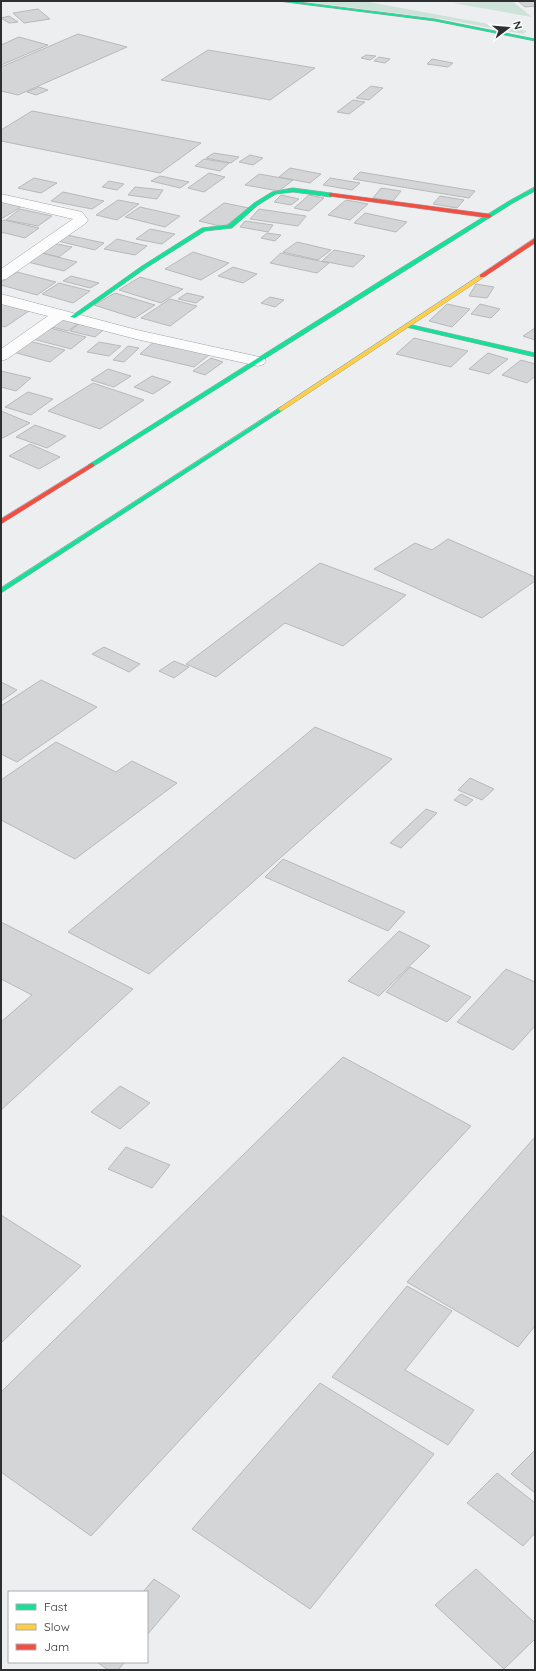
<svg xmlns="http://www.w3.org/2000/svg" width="536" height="1671" viewBox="0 0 536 1671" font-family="Quicksand,sans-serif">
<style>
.green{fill:#cde2d8}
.building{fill:#d4d5d6;stroke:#b8b9ba}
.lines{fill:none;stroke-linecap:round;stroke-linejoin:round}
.street-casing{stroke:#a2a3a4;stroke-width:1}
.fast-casing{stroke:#a2a3a4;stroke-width:1}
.slow-casing{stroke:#a2a3a4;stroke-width:1}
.jam-casing{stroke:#a2a3a4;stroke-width:1}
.street{fill:#fcfcfd;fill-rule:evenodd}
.fast{fill:#16e098;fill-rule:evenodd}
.slow{fill:#ffcf43;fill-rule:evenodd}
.jam{fill:#f24e42;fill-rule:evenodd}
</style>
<rect width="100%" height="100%" fill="#eceef0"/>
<path class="green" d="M 300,1 L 363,1 L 527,31 L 523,34 L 443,19 Z
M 512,1 L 532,17 L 453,3 Z"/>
<path class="building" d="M 518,1 L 535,1 L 535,6 L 525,7 Z
M 38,9 L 50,19 L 24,23 L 13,13 Z
M 9,16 L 18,22 L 9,23 L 1,18 Z
M 78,34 L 127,47 L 18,95 L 1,91 L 1,67 Z
M 19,37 L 48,45 L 1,65 L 1,45 Z
M 208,50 L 315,68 L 270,100 L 161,80 Z
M 366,55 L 376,56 L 370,60 L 361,58 Z
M 379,57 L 390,59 L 385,63 L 374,61 Z
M 432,59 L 453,63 L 448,67 L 427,64 Z
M 371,86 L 383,88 L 369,100 L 356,98 Z
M 39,87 L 48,90 L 36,95 L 27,92 Z
M 353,100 L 365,102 L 349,114 L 337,112 Z
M 32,111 L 201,143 L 160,173 L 1,141 L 1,130 Z
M 214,153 L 239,157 L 231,163 L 206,158 Z
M 250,155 L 263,158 L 253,165 L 239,162 Z
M 204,159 L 229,163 L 220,171 L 195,166 Z
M 290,168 L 321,174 L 310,183 L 279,177 Z
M 360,172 L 475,191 L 469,198 L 353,179 Z
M 209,173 L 225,177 L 204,192 L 188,188 Z
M 259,174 L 293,180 L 279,191 L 245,185 Z
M 160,176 L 189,182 L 180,188 L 151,181 Z
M 34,178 L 57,183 L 41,193 L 18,188 Z
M 330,178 L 360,183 L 352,190 L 323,185 Z
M 109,181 L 124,184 L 117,190 L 102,187 Z
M 135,187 L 163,190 L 157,199 L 128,195 Z
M 381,188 L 401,191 L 393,201 L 373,198 Z
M 63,192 L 104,201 L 92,209 L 51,201 Z
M 281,195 L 299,199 L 291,205 L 274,202 Z
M 309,195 L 324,198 L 309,211 L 294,208 Z
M 440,196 L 464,200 L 457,208 L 433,204 Z
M 118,200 L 139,204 L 117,220 L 96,215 Z
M 346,200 L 368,204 L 350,220 L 328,215 Z
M 3,202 L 21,207 L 1,219 L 1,203 Z
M 224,203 L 249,208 L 224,227 L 199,221 Z
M 140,207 L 180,216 L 165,227 L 125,217 Z
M 20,209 L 52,216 L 38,226 L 6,220 Z
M 259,209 L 306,216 L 298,226 L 250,219 Z
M 365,213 L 407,222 L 396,232 L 354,223 Z
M 4,220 L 39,228 L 25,238 L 1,232 L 1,222 Z
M 245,221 L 273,225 L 268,232 L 240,227 Z
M 150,229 L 175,234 L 162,244 L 136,239 Z
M 267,233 L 281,235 L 275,241 L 261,238 Z
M 67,235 L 104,243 L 95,250 L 58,241 Z
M 117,239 L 147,246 L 135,255 L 104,249 Z
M 297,242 L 331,250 L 318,260 L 283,252 Z
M 52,243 L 72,247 L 59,257 L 38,252 Z
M 334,250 L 365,256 L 353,267 L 322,261 Z
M 193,252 L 229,263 L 201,280 L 165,269 Z
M 42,253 L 77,262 L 64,271 L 28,262 Z
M 281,253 L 329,263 L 317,273 L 270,263 Z
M 233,267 L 257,274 L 243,283 L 218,276 Z
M 17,272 L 56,282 L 37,295 L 1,285 L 1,282 Z
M 71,276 L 99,283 L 90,288 L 63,281 Z
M 140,277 L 183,289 L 161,303 L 119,290 Z
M 59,283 L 90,291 L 73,303 L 42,294 Z
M 476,284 L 494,287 L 487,298 L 469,296 Z
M 115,293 L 155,305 L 135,318 L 94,305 Z
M 187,293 L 204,297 L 196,303 L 178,299 Z
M 270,297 L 284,300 L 275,307 L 261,303 Z
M 170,299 L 197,306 L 170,326 L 141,318 Z
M 1,303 L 32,309 L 5,327 L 1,326 Z
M 447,304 L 470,309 L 452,327 L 429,321 Z
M 480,304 L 500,309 L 491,318 L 471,314 Z
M 63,319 L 79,323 L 68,331 L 52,327 Z
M 82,321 L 107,327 L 95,337 L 70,331 Z
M 46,327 L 86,337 L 71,349 L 29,338 Z
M 535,328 L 535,340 L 523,336 Z
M 414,338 L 468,351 L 451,367 L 396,354 Z
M 29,341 L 65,350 L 50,362 L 13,352 Z
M 155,341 L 209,355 L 194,367 L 140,354 Z
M 99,342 L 121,346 L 109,356 L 87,352 Z
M 128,346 L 139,348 L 124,362 L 113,360 Z
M 488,353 L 508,359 L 489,374 L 469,369 Z
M 211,358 L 223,362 L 205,375 L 193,371 Z
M 521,360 L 535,364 L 535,376 L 527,383 L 502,375 Z
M 108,369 L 131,376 L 114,387 L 91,380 Z
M 1,371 L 31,378 L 16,391 L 1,387 Z
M 152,376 L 171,382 L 153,394 L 134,387 Z
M 93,383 L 144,400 L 100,429 L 48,411 Z
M 28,392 L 53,399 L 31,415 L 5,407 Z
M 1,411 L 30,423 L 3,438 L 1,437 Z
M 35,425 L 66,436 L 47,448 L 16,437 Z
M 30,444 L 60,457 L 39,469 L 9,456 Z
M 448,539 L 535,577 L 535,581 L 482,618 L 374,569 L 415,543 L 432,550 Z
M 320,563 L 406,595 L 343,646 L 285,623 L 216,677 L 186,664 Z
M 104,647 L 140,664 L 129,672 L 92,654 Z
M 174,661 L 189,667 L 174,678 L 159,671 Z
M 41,680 L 97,707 L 17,762 L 1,754 L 1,706 Z
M 1,682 L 17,690 L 1,701 Z
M 315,727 L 392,759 L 149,974 L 68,932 Z
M 56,742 L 116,772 L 132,761 L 177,783 L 75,859 L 1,820 L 1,780 Z
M 470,778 L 494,789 L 482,800 L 458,790 Z
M 461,794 L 473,800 L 466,806 L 454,800 Z
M 426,809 L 437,813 L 401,848 L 390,843 Z
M 283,859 L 405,912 L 388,931 L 265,877 Z
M 1,922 L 133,989 L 1,1110 L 1,1022 L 32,995 L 1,979 Z
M 399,931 L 430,946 L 379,996 L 348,981 Z
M 410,967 L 471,997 L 447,1022 L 386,992 Z
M 506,969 L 535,982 L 535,1026 L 513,1050 L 457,1022 Z
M 343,1057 L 471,1126 L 91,1536 L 1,1472 L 1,1392 Z
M 120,1086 L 150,1103 L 120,1129 L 91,1112 Z
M 535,1137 L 535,1326 L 518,1347 L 407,1282 Z
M 126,1147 L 170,1165 L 152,1188 L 108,1169 Z
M 1,1215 L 81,1266 L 1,1343 Z
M 407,1286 L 452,1311 L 405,1370 L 474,1410 L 448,1445 L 332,1377 Z
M 320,1383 L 434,1454 L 310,1609 L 192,1529 Z
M 535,1450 L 535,1493 L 511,1474 Z
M 497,1473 L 535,1503 L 535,1533 L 523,1546 L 467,1503 Z
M 476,1569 L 535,1623 L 535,1639 L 504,1669 L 435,1605 Z
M 154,1579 L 180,1596 L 147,1635 L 147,1592 L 143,1592 Z
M 97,1662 L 125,1662 L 118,1670 L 108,1670 Z"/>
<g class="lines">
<defs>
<path id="street" d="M 1,194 L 82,212 L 88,220 L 86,223 L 6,279 L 1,280 L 1,269 L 73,219 L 1,202 Z
M 1,294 L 137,330 L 264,358 L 266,361 L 264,364 L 258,366 L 136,339 L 63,320 L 7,359 L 1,361 L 1,349 L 48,316 L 1,304 Z"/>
<path id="fast" d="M 278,1 L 291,1 L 435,19 L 535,39 L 535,41 L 435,21 Z
M 535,187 L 535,191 L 513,203 L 94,466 L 90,466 L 88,465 L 380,281 L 509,201 Z
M 293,188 L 331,193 L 334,195 L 331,197 L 293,192 L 276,194 L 258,205 L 232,228 L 205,231 L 146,268 L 75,318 L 70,317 L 142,266 L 202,228 L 228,225 L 254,203 L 272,192 Z
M 408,324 L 535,353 L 535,357 L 406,327 L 406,325 Z
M 281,407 L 283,408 L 283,410 L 1,593 L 1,588 Z"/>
<path id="slow" d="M 482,274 L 485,276 L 484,277 L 283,410 L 281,411 L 278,409 Z"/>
<path id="jam" d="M 331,193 L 489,214 L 492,216 L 489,218 L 329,196 L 329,194 Z
M 535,238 L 535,243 L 484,277 L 480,277 L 480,275 Z
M 92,463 L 94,464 L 94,466 L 1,524 L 1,519 Z"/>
</defs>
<use href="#street" class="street-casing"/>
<use href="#fast" class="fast-casing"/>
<use href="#slow" class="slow-casing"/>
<use href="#jam" class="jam-casing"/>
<use href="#street" class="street"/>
<use href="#fast" class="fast"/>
<use href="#slow" class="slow"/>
<use href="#jam" class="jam"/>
</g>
<rect width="536" height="1671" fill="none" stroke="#2e2f30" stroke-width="4"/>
<rect x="8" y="1591" width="140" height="72" fill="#ffffff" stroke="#abacac"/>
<rect x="16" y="1604" width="20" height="6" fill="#16e098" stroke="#abacac"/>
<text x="44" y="1611" font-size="12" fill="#2e2f30">Fast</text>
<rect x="16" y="1624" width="20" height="6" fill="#ffcf43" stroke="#abacac"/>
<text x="44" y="1631" font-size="12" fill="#2e2f30">Slow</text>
<rect x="16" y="1644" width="20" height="6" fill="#f24e42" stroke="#abacac"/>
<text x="44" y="1651" font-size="12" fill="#2e2f30">Jam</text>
<g transform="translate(508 28) rotate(74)" stroke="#ffffff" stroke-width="3" paint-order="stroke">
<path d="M0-3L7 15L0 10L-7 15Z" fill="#2e2f30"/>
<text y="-6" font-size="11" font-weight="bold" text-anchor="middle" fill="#2e2f30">N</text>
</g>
</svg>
